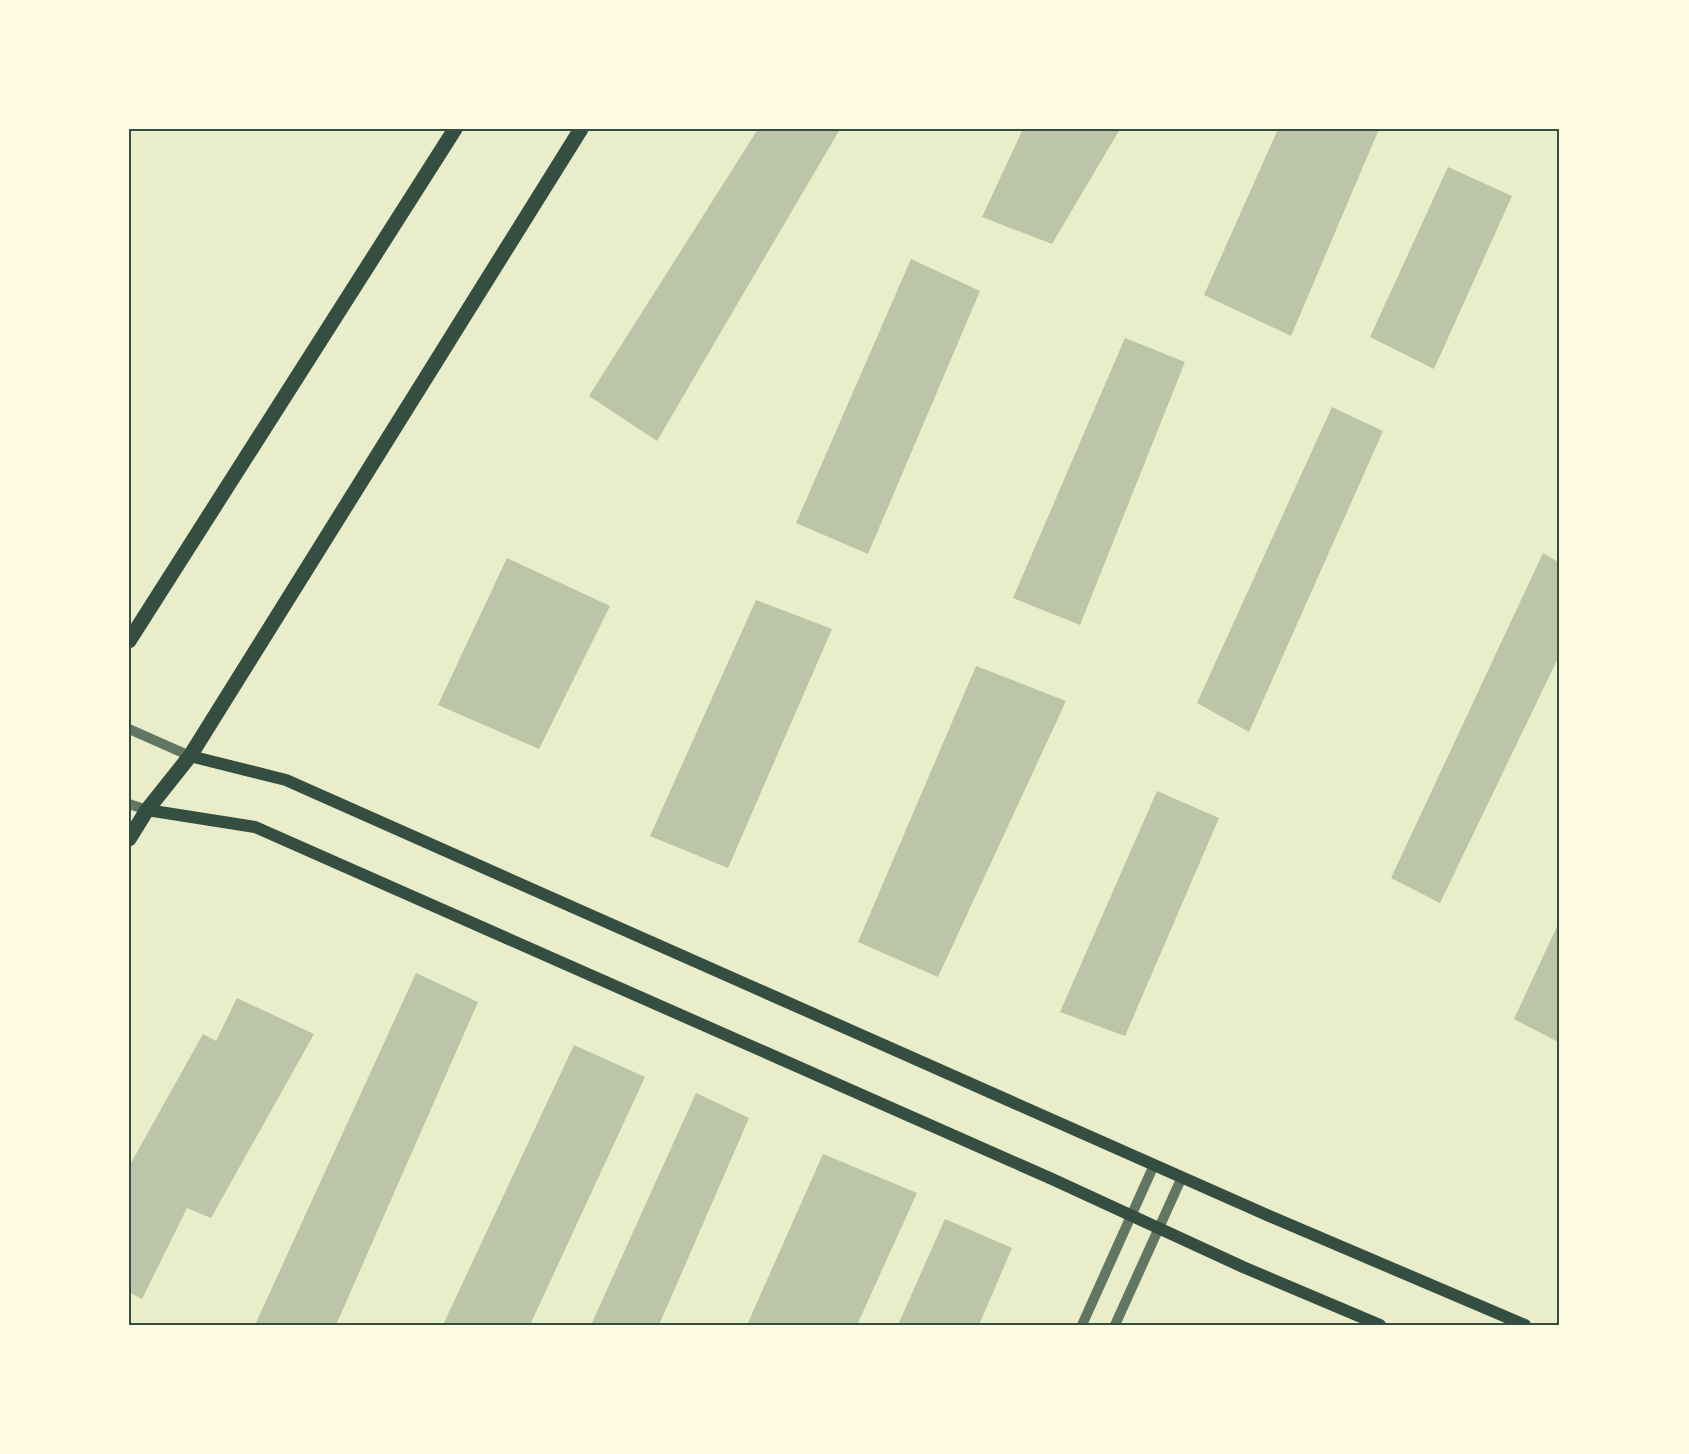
<svg xmlns="http://www.w3.org/2000/svg" width="1689" height="1454" viewBox="0 0 1689 1454" font-family="Arial,sans-serif">
<style>
.building{fill:#bcc5a7}
.lines{fill:none;stroke-linecap:round;stroke-linejoin:round}
.tertiary{stroke:#617663;stroke-width:10}
.secondary{stroke:#344e41;stroke-width:12}
.primary{stroke:#344e41;stroke-width:15}
.neatline{fill:none;stroke:#344e41;stroke-width:2}
</style>
<rect width="100%" height="100%" fill="#e9edc9"/>
<path class="building" d="M 758,129 L 840,129 L 657,441 L 589,396 Z
M 1023,129 L 1120,129 L 1052,244 L 982,217 Z
M 1278,129 L 1379,129 L 1291,336 L 1204,295 Z
M 1448,167 L 1512,196 L 1434,369 L 1370,337 Z
M 911,259 L 980,291 L 868,554 L 796,523 Z
M 1125,338 L 1185,362 L 1080,625 L 1013,598 Z
M 1332,407 L 1383,431 L 1249,732 L 1197,703 Z
M 1543,553 L 1560,563 L 1560,654 L 1440,903 L 1391,878 Z
M 507,558 L 610,606 L 539,749 L 438,705 Z
M 756,600 L 832,629 L 728,868 L 650,836 Z
M 976,666 L 1066,701 L 938,977 L 858,942 Z
M 1157,791 L 1219,818 L 1125,1036 L 1060,1012 Z
M 1560,920 L 1560,1043 L 1514,1019 Z
M 416,973 L 478,1002 L 336,1325 L 255,1325 Z
M 237,998 L 314,1034 L 211,1218 L 187,1208 L 142,1299 L 129,1292 L 129,1162 L 131,1163 L 203,1034 L 216,1041 Z
M 574,1045 L 645,1077 L 530,1325 L 443,1325 Z
M 696,1093 L 749,1118 L 659,1325 L 591,1325 Z
M 823,1154 L 917,1193 L 857,1325 L 747,1325 Z
M 945,1219 L 1012,1248 L 979,1325 L 898,1325 Z"/>
<g class="lines">
<path class="tertiary" d="M 129,729 L 190,756
M 129,804 L 147,810
M 1082,1325 L 1154,1165
M 1115,1325 L 1182,1177"/>
<path class="secondary" d="M 190,756 L 286,780 L 1267,1215 L 1525,1325
M 147,810 L 255,827 L 1052,1179 L 1243,1267 L 1380,1325"/>
<path class="primary" d="M 129,641 L 455,129
M 129,839 L 147,810 L 190,756 L 581,129"/>
</g>
<rect width="1689" height="1454" fill="none" stroke="#fefae0" stroke-width="261"/>
<rect x="130" y="130" width="1428" height="1194" class="neatline"/>
</svg>
